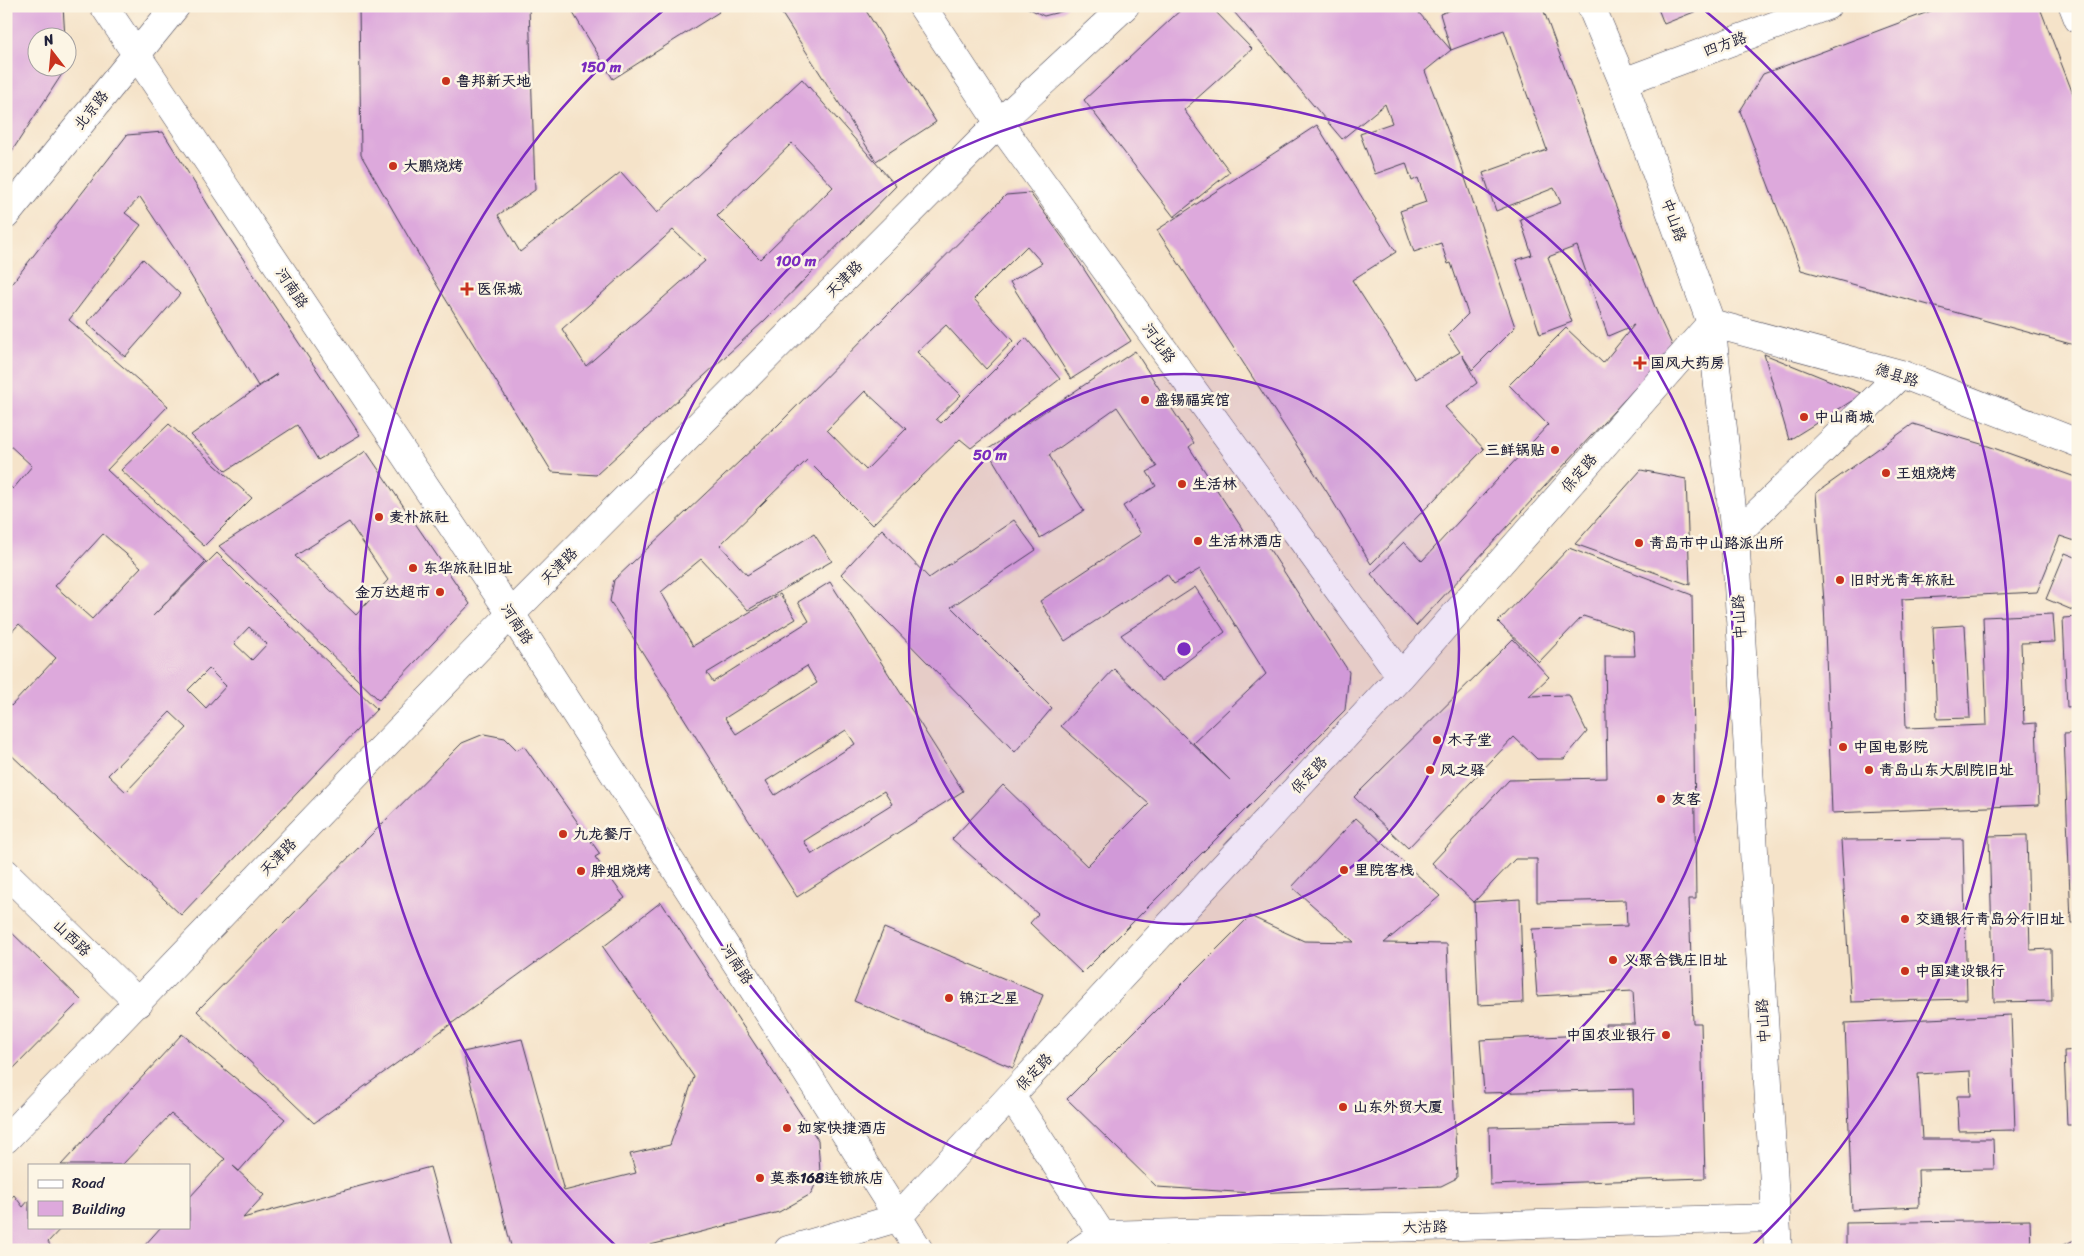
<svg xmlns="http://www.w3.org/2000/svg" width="2084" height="1256" viewBox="0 0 2084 1256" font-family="Sriracha,'LXGW WenKai TC',sans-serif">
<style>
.building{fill:#dda9dc;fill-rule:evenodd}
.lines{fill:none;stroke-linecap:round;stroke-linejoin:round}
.minor-casing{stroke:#423f50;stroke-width:29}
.minor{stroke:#fff;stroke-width:28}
.ring{fill:none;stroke:#7b2cbf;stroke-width:2.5}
.poi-dot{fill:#c8321e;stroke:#fcf5e5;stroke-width:2}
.labels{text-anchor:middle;stroke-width:5;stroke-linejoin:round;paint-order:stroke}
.street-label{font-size:15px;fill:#22223b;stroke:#fcf5e5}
.poi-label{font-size:15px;font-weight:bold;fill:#22223b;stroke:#fcf5e5;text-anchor:start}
.centre{fill:#7b2cbf;stroke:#fcf5e5;stroke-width:2.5}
.ring-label{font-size:15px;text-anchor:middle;font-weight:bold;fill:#7b2cbf;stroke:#fcf5e5;stroke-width:5;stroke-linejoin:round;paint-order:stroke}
</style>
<rect width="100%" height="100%" fill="#fcf5e5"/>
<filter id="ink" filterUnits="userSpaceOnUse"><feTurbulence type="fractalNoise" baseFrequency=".02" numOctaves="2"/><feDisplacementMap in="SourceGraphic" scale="10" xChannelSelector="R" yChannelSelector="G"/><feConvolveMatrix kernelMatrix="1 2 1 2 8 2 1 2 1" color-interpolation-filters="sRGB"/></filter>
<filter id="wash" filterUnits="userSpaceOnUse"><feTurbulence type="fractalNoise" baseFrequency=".0096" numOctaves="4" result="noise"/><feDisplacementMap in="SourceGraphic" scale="20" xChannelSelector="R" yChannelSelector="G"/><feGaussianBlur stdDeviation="1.12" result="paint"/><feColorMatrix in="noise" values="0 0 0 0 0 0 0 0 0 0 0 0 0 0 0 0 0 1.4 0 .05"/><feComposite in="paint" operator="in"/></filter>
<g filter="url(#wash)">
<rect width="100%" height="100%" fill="#f5e3c9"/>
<g id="blocks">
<path class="building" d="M 6,6 L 63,6 L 65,38 L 38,38 L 38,68 L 66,68 L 10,154 L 6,151 Z
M 359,6 L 529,6 L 535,190 L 498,215 L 520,252 L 621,172 L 657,213 L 802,79 L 896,186 L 764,321 L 596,475 L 552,472 L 424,264 L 361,155 ZM 792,143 L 833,187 L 760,259 L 717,216 ZM 673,230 L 705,261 L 586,366 L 562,329 Z
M 584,6 L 715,6 L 719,12 L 613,79 L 573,13 Z
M 777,6 L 863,6 L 936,122 L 876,161 Z
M 1024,6 L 1068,6 L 1063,11 L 1044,16 Z
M 1185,6 L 1210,6 L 1252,49 L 1184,110 L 1230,172 L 1174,217 L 1084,100 Z
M 1229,6 L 1413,6 L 1451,50 L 1425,71 L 1460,163 L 1515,327 L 1472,370 L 1462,355 L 1477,383 L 1445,407 L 1484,449 L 1371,564 L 1327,492 L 1157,230 L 1317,125 L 1396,252 L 1352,280 L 1416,379 L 1460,352 L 1448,334 L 1468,314 L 1451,263 L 1448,264 L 1441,243 L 1414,252 L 1400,211 L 1426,202 L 1418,178 L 1412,181 L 1406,163 L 1375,174 L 1360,134 L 1392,123 L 1385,104 L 1342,139 Z
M 1461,6 L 1542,6 L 1602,170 L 1658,315 L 1673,347 L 1416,626 L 1371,574 L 1404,542 L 1422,561 L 1548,425 L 1509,385 L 1566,328 L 1603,363 L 1634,325 L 1608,336 L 1577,246 L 1548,257 L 1572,322 L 1540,334 L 1516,260 L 1532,255 L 1520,219 L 1561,203 L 1554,188 L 1496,211 L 1483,173 L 1547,150 L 1504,30 L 1451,50 L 1440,14 Z
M 1657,6 L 1709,6 L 1664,24 Z
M 1944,6 L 2036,6 L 2040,8 L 2078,107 L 2078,346 L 1801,270 L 1740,111 L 1763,74 Z
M 163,132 L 218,221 L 360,435 L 318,460 L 297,425 L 226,471 L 191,435 L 277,374 L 258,386 L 176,251 L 140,197 L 125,213 L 141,225 L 69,320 L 168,406 L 107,470 L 206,562 L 153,616 L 217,553 L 287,623 L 377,709 L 181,915 L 6,750 L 6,702 L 11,706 L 56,658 L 19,624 L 6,638 L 6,483 L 13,489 L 32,466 L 6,442 L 6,291 L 127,135 ZM 103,534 L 141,567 L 92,619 L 55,586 ZM 249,627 L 267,644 L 252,660 L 234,643 ZM 209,669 L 226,686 L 206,708 L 188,690 ZM 170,712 L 187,728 L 126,792 L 108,775 Z
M 1030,193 L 1070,248 L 1131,341 L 1071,379 L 1010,282 L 1042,263 L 1027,246 L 974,299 L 1013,341 L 986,369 L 946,325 L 917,352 L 961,395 L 936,419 L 941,423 L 1026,338 L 1060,379 L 971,448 L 960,439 L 872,525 L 807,460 L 720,545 L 747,575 L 814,534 L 832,561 L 748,610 L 701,559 L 661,592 L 693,646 L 780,594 L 796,619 L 707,673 L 713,682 L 809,621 L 798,602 L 830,582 L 963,791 L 797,897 L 610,601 L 614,580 L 777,426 L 1006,195 ZM 865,391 L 906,429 L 866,470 L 827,430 ZM 807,666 L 817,683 L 736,734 L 725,718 ZM 846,730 L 855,744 L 775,795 L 766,781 ZM 884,791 L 892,804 L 812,854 L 804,841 Z
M 143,259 L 180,294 L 125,357 L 87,323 Z
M 1135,351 L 1194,443 L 1189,447 L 1249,539 L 1259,533 L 1349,672 L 1345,710 L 1082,973 L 1030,923 L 1038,914 L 952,839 L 1003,785 L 1087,866 L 1149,804 L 1061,726 L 1114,669 L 1230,780 L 1193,743 L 1266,674 L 1200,569 L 1174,584 L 1167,574 L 1065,641 L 1040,601 L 1141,534 L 1123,506 L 1156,486 L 1147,472 L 1157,467 L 1117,407 L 1049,455 L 1084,511 L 1040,538 L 987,450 Z
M 1764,354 L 1863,394 L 1789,440 Z
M 169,424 L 252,498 L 204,546 L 121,470 Z
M 1913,424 L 1988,446 L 2078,478 L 2078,542 L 2060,536 L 2037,592 L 1902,599 L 1906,728 L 1987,725 L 1983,617 L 2053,614 L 2055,642 L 2021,643 L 2024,724 L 2036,723 L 2039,805 L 1832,813 L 1824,602 L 1816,493 Z
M 366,451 L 470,604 L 379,700 L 219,546 ZM 349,522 L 388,580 L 356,615 L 295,556 Z
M 1641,470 L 1686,479 L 1690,585 L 1575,544 Z
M 1014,520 L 1036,550 L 951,607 L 1052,708 L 1015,752 L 841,574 L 882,529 L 929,578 Z
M 1569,548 L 1692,595 L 1696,899 L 1689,899 L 1693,1023 L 1701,1023 L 1705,1178 L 1490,1185 L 1489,1127 L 1634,1124 L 1633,1089 L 1484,1093 L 1480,1040 L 1606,1034 L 1605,1024 L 1635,1024 L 1633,991 L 1537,996 L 1532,929 L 1627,926 L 1626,900 L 1537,902 L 1537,859 L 1515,859 L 1474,902 L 1432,863 L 1509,780 L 1607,778 L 1605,656 L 1635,656 L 1633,632 L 1583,616 L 1539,662 L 1498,622 Z
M 2065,553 L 2078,558 L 2077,612 L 2046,599 Z
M 1195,587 L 1225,632 L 1161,681 L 1121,635 Z
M 2078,617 L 2078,706 L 2067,707 L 2063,618 Z
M 1965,625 L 1970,718 L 1937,719 L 1933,627 Z
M 1513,639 L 1549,677 L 1529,696 L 1569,695 L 1587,732 L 1564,759 L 1537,759 L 1514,737 L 1408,848 L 1354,797 Z
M 2078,733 L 2078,923 L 2071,923 L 2064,734 Z
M 484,734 L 505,738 L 517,750 L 524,746 L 600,854 L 595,857 L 625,898 L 314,1123 L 197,1011 L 462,743 Z
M 1356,818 L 1440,896 L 1384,943 L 1447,944 L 1457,1178 L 1441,1186 L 1251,1193 L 1157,1187 L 1067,1099 L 1250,916 L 1304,941 L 1354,942 L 1292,887 Z
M 2027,835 L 2030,950 L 2051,949 L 2052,1001 L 1994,1002 L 1989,836 Z
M 1963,839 L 1967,999 L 1851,1002 L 1841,840 Z
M 1520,899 L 1523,1003 L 1478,1005 L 1474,902 Z
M 661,902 L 818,1140 L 820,1173 L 811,1194 L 779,1212 L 631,1250 L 512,1250 L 463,1052 L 522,1039 L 564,1191 L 636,1173 L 630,1154 L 670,1145 L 694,1077 L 603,947 Z
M 6,927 L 81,1000 L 6,1076 Z
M 884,928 L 1043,995 L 1013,1068 L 854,1001 Z
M 2011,1015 L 2015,1130 L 1959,1131 L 1957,1096 L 1971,1096 L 1970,1071 L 1918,1074 L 1922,1139 L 1993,1139 L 1994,1169 L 1918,1170 L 1919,1207 L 1852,1210 L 1845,1023 Z
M 182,1034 L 285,1119 L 239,1171 L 233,1166 L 264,1195 L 243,1218 L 430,1167 L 453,1250 L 149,1250 L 144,1246 L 161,1227 L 189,1227 L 189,1198 L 225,1159 L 171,1114 L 122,1165 L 61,1165 Z
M 2078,1050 L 2078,1125 L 2067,1125 L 2064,1051 Z
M 14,1195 L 23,1207 L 29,1200 L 29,1227 L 62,1227 L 48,1242 L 53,1250 L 6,1250 L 6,1203 Z
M 2030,1220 L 2031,1250 L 1846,1250 L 1846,1223 Z
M 2078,1238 L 2078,1250 L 2054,1250 Z"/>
</g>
</g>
<g filter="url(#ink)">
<use href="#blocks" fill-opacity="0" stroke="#423f50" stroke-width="1"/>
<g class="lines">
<defs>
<path id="minor" d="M 104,6 L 511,614 L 786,1040 L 919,1250
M 922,6 L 999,123 L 1401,676
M 1591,6 L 1623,82 L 1711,323 L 1735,535 L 1778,1250
M 2073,6 L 2078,19
M 1623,82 L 1827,6
M 6,215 L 176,6
M 1711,323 L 1901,374 L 2078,443
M 1735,535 L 1901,374
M 6,873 L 139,1003
M 1011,1096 L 1102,1235
M 6,1139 L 511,614 L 999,123 L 1125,6
M 788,1250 L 897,1218 L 1401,676 L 1711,323
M 1080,1250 L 1102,1235 L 1775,1218"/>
</defs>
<use href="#minor" class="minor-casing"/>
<use href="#minor" class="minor"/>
</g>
</g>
<circle cx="1184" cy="649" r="275" fill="#7b2cbf" fill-opacity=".12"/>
<g class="ring">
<circle cx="1184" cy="649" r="275"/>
<circle cx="1184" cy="649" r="549"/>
<path d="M617 1247A824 824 0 0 1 665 9M1703 9A824 824 0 0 1 1751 1247"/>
</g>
<g class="poi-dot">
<circle cx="446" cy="81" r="5"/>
<circle cx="393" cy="166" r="5"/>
<path d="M464.5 281.5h5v5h5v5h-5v5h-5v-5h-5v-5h5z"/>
<path d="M1637.5 355.5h5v5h5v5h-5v5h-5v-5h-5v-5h5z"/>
<circle cx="1145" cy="400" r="5"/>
<circle cx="1804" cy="417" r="5"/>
<circle cx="1555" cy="450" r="5"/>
<circle cx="1886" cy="473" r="5"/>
<circle cx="1182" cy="484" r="5"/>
<circle cx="379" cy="517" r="5"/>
<circle cx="1198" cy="541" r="5"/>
<circle cx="1639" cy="543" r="5"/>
<circle cx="413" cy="568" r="5"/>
<circle cx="1840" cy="580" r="5"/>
<circle cx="440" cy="592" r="5"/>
<circle cx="1437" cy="740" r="5"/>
<circle cx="1843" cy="747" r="5"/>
<circle cx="1430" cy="770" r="5"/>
<circle cx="1869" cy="770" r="5"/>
<circle cx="1661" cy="799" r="5"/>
<circle cx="563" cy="834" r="5"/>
<circle cx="1344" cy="870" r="5"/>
<circle cx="581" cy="871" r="5"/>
<circle cx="1905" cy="919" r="5"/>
<circle cx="1613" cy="960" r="5"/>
<circle cx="1905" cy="971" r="5"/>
<circle cx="949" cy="998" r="5"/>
<circle cx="1666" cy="1035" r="5"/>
<circle cx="1343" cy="1107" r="5"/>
<circle cx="787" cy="1128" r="5"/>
<circle cx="760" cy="1178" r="5"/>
</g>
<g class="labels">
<g class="street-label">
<text transform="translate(1725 44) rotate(-20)" y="5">四方路</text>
<text transform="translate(91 110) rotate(-51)" y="5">北京路</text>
<text transform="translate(1674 220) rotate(70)" y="5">中山路</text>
<text transform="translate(844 279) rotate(-45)" y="5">天津路</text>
<text transform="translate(292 288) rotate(56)" y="5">河南路</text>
<text transform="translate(1159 343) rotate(54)" y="5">河北路</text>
<text transform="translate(1897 375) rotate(18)" y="5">德县路</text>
<text transform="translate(1579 473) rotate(-49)" y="5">保定路</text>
<text transform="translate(559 566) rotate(-45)" y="5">天津路</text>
<text transform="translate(1739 617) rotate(-93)" y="5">中山路</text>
<text transform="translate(517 624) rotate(57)" y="5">河南路</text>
<text transform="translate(1309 775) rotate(-47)" y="5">保定路</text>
<text transform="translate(278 857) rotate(-46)" y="5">天津路</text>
<text transform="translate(72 938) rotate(44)" y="5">山西路</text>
<text transform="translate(737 964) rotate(57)" y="5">河南路</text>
<text transform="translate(1763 1021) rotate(-93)" y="5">中山路</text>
<text transform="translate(1034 1072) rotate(-47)" y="5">保定路</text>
<text transform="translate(1425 1227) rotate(-1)" y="5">大沽路</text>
</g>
<g class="poi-label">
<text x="456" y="86">鲁邦新天地</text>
<text x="403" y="171">大鹏烧烤</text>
<text x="477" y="294">医保城</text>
<text x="1650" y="368">国风大药房</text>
<text x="1155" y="405">盛锡福宾馆</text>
<text x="1814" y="422">中山商城</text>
<text x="1545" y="455" text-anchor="end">三鲜锅贴</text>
<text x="1896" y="478">王姐烧烤</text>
<text x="1192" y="489">生活林</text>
<text x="389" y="522">麦朴旅社</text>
<text x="1208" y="546">生活林酒店</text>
<text x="1649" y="548">青岛市中山路派出所</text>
<text x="423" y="573">东华旅社旧址</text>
<text x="1850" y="585">旧时光青年旅社</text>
<text x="430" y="597" text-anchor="end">金万达超市</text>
<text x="1447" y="745">木子堂</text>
<text x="1853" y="752">中国电影院</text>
<text x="1440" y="775">风之驿</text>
<text x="1879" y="775">青岛山东大剧院旧址</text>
<text x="1671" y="804">友客</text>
<text x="573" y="839">九龙餐厅</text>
<text x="1354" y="875">里院客栈</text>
<text x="591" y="876">胖姐烧烤</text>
<text x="1915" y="924">交通银行青岛分行旧址</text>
<text x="1623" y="965">义聚合钱庄旧址</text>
<text x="1915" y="976">中国建设银行</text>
<text x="959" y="1003">锦江之星</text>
<text x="1656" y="1040" text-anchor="end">中国农业银行</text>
<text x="1353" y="1112">山东外贸大厦</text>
<text x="797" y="1133">如家快捷酒店</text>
<text x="770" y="1183">莫泰168连锁旅店</text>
</g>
</g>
<circle cx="1184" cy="649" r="8" class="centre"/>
<g class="ring-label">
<text x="601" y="72">150 m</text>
<text x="796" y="266">100 m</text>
<text x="990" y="460">50 m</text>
</g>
<rect width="2084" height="1256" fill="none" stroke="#fcf5e5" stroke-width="25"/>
<rect x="28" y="1164" width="162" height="65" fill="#fcf5e5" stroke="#a5a1a1"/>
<rect x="38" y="1180" width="25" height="8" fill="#ffffff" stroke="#a5a1a1"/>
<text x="72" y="1188" font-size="15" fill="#22223b">Road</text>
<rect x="38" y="1201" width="25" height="15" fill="#dda9dc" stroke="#a5a1a1"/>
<text x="72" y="1214" font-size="15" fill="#22223b">Building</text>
<g transform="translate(52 52) rotate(344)"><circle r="24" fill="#fcf5e5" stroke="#a5a1a1"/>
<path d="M0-4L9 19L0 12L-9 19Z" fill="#c8321e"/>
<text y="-8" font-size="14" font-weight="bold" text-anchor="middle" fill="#22223b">N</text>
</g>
</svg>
